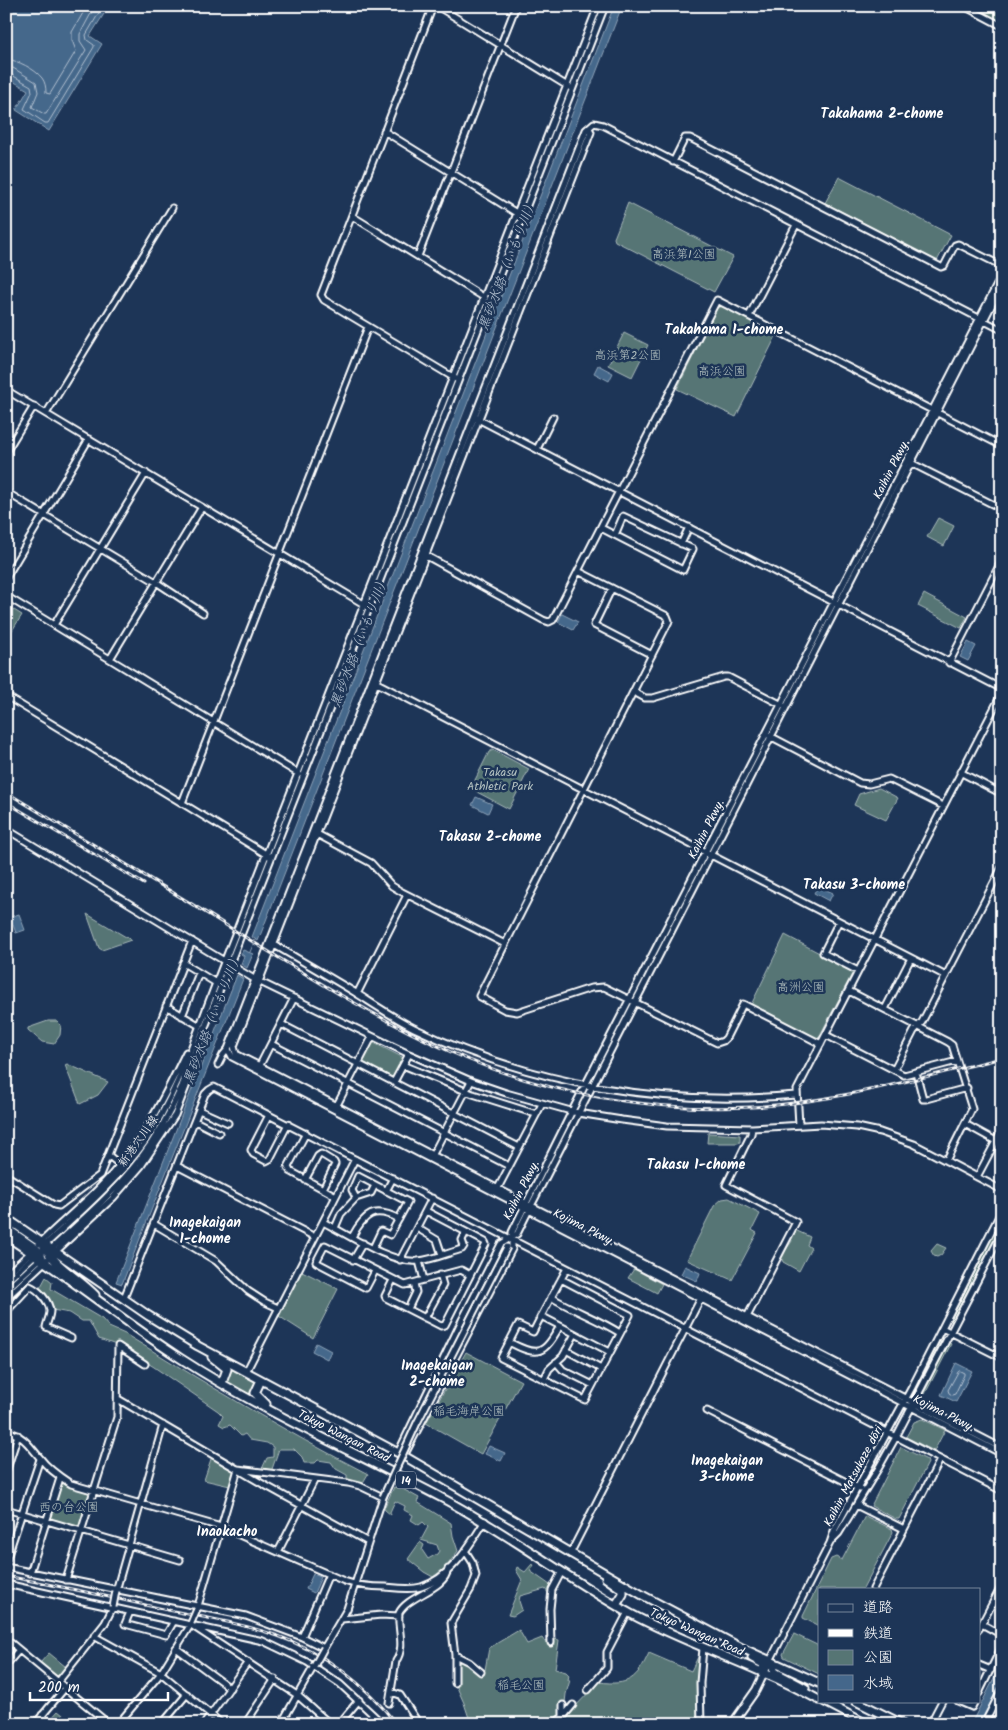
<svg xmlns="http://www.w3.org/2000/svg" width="1008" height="1730" viewBox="0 0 1008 1730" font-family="Kalam,'Klee One',sans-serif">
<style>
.green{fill:#567574;stroke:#aababa}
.water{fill:#44678b;stroke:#8fa4b9}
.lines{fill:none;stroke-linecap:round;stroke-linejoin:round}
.shore{stroke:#b4c2d1;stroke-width:1}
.stream{stroke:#8fa4b9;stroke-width:1}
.minor-casing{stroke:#fff;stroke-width:9}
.major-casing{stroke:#fff;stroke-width:10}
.highway-casing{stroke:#fff;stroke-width:11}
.minor{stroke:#1d3557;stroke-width:5}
.major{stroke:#1d3557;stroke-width:6}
.highway{stroke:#1d3557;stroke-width:7}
.rail-casing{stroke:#fff;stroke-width:3}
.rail{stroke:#1d3557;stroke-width:1;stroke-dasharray:4;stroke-linecap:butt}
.minor-bridge-casing{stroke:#fff;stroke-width:9;stroke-linecap:butt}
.minor-bridge{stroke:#1d3557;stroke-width:5}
.labels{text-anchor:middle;stroke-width:5;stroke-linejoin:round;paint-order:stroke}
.shield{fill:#1d3557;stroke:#bbc2cd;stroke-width:1}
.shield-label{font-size:11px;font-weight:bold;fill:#fff}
.park-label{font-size:12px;fill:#b3c1c0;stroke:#1d3557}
.street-label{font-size:12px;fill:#fff;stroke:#1d3557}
.neighbourhood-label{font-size:14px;font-weight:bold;fill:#fff;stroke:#1d3557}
.water-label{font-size:14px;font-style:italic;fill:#b4c2d1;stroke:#1d3557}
</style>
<rect width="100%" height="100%" fill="#1d3557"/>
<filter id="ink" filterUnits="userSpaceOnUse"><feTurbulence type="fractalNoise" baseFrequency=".02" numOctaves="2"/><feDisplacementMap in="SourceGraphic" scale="10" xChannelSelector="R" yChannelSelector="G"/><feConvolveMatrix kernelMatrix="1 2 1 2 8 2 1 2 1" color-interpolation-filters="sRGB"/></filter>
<g filter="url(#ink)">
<path class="green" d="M 972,6 L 990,6 L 1002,12 L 1002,22 Z
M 839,177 L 951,235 L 937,261 L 825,203 Z
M 628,203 L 733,257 L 714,292 L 615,241 L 614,238 Z
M 722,306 L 777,334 L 736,417 L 677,389 L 717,308 Z
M 624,333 L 648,345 L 632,377 L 608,365 Z
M 938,518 L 954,526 L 944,546 L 927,537 Z
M 924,594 L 967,617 L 961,628 L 918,606 Z
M 6,605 L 22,615 L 6,640 Z
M 493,750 L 529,769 L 509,809 L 477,792 L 475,780 L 489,752 Z
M 879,788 L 898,798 L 886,820 L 854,805 L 859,794 Z
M 87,914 L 131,940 L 102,950 L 99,948 Z
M 785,935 L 852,970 L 853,972 L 819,1037 L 816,1038 L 751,1005 Z
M 48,1021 L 57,1021 L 61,1025 L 60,1035 L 54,1044 L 42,1042 L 28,1030 L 28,1028 Z
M 372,1042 L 404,1058 L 394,1078 L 391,1079 L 363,1064 L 362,1062 Z
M 67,1064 L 108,1082 L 98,1095 L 80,1104 L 65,1065 Z
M 708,1133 L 740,1135 L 740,1142 L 738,1143 L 707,1143 Z
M 729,1198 L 760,1214 L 752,1230 L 757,1233 L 732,1280 L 687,1260 L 714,1206 L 722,1199 Z
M 1002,1218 L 1002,1224 L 952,1321 L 950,1321 Z
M 795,1230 L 810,1237 L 807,1245 L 811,1248 L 799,1271 L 783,1262 L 781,1257 L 792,1241 L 791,1238 Z
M 937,1244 L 946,1248 L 941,1255 L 937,1257 L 934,1256 L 931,1251 Z
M 634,1269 L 662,1284 L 657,1293 L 628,1278 Z
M 300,1270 L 338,1289 L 313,1338 L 277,1315 Z
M 46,1277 L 52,1282 L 51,1289 L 102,1319 L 109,1327 L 125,1334 C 205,1383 284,1431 368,1474 L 361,1486 L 347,1481 L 347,1475 L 336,1469 L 331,1462 L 318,1460 L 315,1463 L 304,1463 L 302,1457 L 294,1449 L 279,1449 L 271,1472 L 261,1471 L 267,1458 L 273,1457 L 273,1447 L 267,1443 L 250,1440 L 245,1434 L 241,1436 L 230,1425 L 224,1427 L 219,1424 L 223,1416 L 218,1411 L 154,1367 L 122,1347 L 99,1339 L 89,1321 L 82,1321 L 70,1313 L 52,1310 L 44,1294 L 43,1290 L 40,1288 Z
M 942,1337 L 943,1339 L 915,1392 L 913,1390 Z
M 949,1342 L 951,1344 L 925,1394 L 923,1395 Z
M 466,1352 L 521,1381 L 481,1454 L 426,1423 Z
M 230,1368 L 256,1382 L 252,1390 L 252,1396 L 227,1382 L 231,1372 Z
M 922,1419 L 945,1430 L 934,1451 L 906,1437 L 914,1422 Z
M 901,1447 L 927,1460 L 928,1463 L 899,1519 L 896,1519 L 871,1506 Z
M 213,1457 L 235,1471 L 230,1486 L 204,1480 L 211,1459 Z
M 63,1482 L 88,1493 L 90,1495 L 79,1527 L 77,1528 L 51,1521 L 49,1518 L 60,1483 Z
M 394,1487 L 401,1488 L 419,1498 L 417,1502 L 451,1523 L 453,1536 L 458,1551 L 446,1567 L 433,1577 L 424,1572 L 408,1559 L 420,1542 L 424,1545 L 422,1550 L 428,1559 L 437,1554 L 439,1551 L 437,1545 L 421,1540 L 428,1527 L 423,1522 L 419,1525 L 411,1520 L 413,1515 L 404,1510 L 405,1506 L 395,1501 L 390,1512 L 391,1515 L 385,1510 L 384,1508 Z
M 865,1516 L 892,1529 L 893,1532 L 863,1589 L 819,1589 L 819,1626 L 803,1618 L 803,1616 L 831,1559 L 836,1557 L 842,1560 Z
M 532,1564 L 534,1565 L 530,1571 L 550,1585 L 549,1594 L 545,1589 L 520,1596 L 519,1601 L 522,1610 L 513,1616 L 508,1615 L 522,1580 L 516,1570 L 517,1567 L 525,1572 Z
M 519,1630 L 527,1644 L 542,1638 L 545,1642 L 554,1639 L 559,1640 L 555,1669 L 566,1672 L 569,1675 L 568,1680 L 570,1680 L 566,1694 L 564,1712 L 568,1714 L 599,1682 C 629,1686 637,1679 649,1653 L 691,1671 L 699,1655 L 700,1724 L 471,1724 L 464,1703 L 456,1685 L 457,1658 L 485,1670 L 489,1648 Z
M 794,1634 L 819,1646 L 819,1674 L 784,1657 L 783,1654 Z
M 49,1653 L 66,1667 L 58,1677 L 40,1663 Z
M 58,1711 L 73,1723 L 72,1724 L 55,1724 L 50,1720 Z"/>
<path class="water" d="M 6,6 L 109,6 L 90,36 L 102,44 L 49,131 L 16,110 L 28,90 L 6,77 Z
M 614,6 L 622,6 L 258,941 L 252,937 Z
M 598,365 L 613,373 L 609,381 L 594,373 Z
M 562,614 L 578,622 L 573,630 L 558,622 Z
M 968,642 L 976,646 L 968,661 L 960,657 Z
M 476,797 L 492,804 L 488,813 L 472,805 Z
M 818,886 L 833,893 L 829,901 L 814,893 Z
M 19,914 L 25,930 L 16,933 L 10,917 Z
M 243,950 L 253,954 L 247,968 L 241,964 L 244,956 L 241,954 Z
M 237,975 L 243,979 L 122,1284 L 116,1282 Z
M 685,1266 L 700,1273 L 697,1281 L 681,1274 Z
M 316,1343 L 331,1351 L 327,1359 L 312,1351 Z
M 956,1363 L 972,1371 L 956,1402 L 941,1395 Z
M 489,1446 L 505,1453 L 501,1461 L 485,1454 Z
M 313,1574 L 321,1577 L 314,1593 L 306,1589 Z
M 1002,1663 L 1002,1681 L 979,1724 L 971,1724 Z"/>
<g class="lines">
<path class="shore" d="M 6,59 C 17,60 35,69 42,78 C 45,82 46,87 46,93 L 50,94 L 76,51 L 72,40 L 72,32 L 87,6
M 6,67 L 13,68 L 36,82 L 38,92 L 32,107 L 44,114 L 46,114 L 86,50 L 80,41 L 80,34 L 95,6
M 6,73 L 10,74 L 31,86 L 32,92 L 24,109 L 45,123 L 48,123 L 94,47 L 94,45 L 87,40 L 86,35 L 103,6
M 960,1371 L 964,1373 L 964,1375 L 955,1394 L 952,1395 L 949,1393 L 948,1390 L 958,1372 Z"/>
<path class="stream" d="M 250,952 L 255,940"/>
<defs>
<path id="minor" d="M 433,6 L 321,295 L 324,300 L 456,379
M 437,6 L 569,87
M 964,6 L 1002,26
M 996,6 L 1002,9
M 589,128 L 591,132 L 234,1046 L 236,1054 L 1002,1448
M 384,131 L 518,214
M 673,162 L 685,138 L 690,138 L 941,267 L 944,266 L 955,245 L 958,244 L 1002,266
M 352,216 L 485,298
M 418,256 L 516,6
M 749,316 L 796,225
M 1002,330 L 603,125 L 594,123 L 586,130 L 228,1049 L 232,1057 L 1002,1454
M 6,390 L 367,606
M 46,414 L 172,208
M 476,418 L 1002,689
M 537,449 L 553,417
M 6,452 L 34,406
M 911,463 L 1002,509
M 6,492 L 156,582 L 203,613
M 601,528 L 683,570 L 693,549 L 623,516 L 615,535
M 681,544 L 689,527
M 423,554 L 543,620 L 549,622 L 553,620 L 717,300 L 1002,446
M 578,571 L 667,616 L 669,621 L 479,996 L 505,1010 L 517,1012 L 591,988 L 604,987 L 717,1043 L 723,1041 L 726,1038 L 743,1004 L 821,1044
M 6,578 L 89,439
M 612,588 L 594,625 L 652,655
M 6,596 L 299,774
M 54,625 L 146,473
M 110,659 L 202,507
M 949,663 L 1002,560
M 375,682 L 946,976
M 634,692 L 645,698 L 653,698 L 724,677 L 728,677 L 784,706
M 6,696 L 269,856
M 768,735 L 860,783 L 869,784 L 889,779 L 943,806
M 960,772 L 1002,794
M 182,803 L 368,327
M 6,829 L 254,979 L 409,1054 L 471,1081 L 506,1093 L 578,1113 L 622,1120 L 667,1126 L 752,1128 L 821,1124 L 857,1127 L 880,1132 L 914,1144 L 1002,1190
M 315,833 L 371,863 L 392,886 L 402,892 L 505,944
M 839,921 L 823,953 L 858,971
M 271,943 C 300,960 328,976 356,993 C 375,1005 394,1018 414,1028 C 533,1085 665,1107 796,1095
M 183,963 L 216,983
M 849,991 L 948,1042 L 952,1045 L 972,1109 L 946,1161
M 357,994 L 407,895
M 166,1006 L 200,1026 L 199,1027
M 885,1009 L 911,958
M 182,1016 L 199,973
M 281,1024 L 519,1147
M 826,1035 L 904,1075 L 957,1061
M 271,1044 L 509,1166
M 218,1065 L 223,1055 L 228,1049
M 260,1065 L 294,998
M 403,1065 L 473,1094 L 536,1114
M 894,1070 L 914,1031 L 922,1022 L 1002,867
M 916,1072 L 923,1099 L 926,1099 L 967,1088
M 394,1082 L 409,1054
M 336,1107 L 372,1037
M 199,1110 L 228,1123
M 269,1115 L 251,1150 L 253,1154 L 266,1161 L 270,1159 L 288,1124
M 195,1121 L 219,1133
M 965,1124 L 996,1141
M 799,1125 L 797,1090 L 1002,693
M 306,1133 L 288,1167 L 290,1171 L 336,1196
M 108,1155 L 192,941
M 432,1156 L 471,1081
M 177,1166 L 315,1237
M 6,1175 L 54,1205 L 59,1206 L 100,1175 L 108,1155 L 120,1165
M 977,1177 L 1002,1130
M 305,1180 L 318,1156 L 321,1154 L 334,1162 L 335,1164 L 323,1189
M 498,1188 L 542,1104
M 386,1191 L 393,1178
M 323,1222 C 347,1234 391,1264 418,1261 C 432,1260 448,1253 462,1249 L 464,1246 L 462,1240 L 466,1232 L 426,1211
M 154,1224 L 216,1261 L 248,1291 L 265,1302 L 278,1308
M 335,1228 L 341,1214 L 356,1198
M 417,1228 L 437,1240 L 442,1255
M 352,1237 C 364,1214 374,1206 399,1219
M 39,1244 C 58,1225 79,1208 98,1189 C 138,1150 162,1102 186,1052
M 43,1247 C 78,1214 116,1182 144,1143 C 177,1095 195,1037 216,983 L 598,6
M 373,1248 L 381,1231 L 390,1235 L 408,1202 L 358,1176 L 352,1190 L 356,1198 L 371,1193 L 375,1185
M 50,1250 C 81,1221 114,1193 140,1159 C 157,1137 171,1111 182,1086 L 605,6
M 353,1260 L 363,1243
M 400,1260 L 432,1198
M 419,1261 L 424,1280
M 375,1271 L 366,1288 L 316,1262 L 325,1245 L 405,1285 L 461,1270 L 470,1275
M 6,1275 L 33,1250
M 561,1279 L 630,1315 L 585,1400 L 501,1358 L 518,1325 L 533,1332 C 544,1310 556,1289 567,1268
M 393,1280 L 385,1296 L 386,1298 L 441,1326 L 445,1325 L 486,1244 L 485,1242 L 466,1232
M 6,1282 L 37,1253
M 6,1290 L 42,1257
M 551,1297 C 574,1311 598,1319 620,1333
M 6,1298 L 113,1198 L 141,1166 L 175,1115 L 196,1061
M 124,1298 L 205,1094 L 209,1090 L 214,1087 L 1002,1491
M 408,1309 L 416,1292 L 414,1283
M 6,1312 L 30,1286 C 39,1290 49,1301 50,1311 C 50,1316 47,1322 46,1327 L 71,1338
M 541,1316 L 610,1352
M 747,1317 L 796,1222 L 726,1185 L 751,1134 L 752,1128
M 425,1318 L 443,1285 L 440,1275
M 942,1328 L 1002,1358
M 509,1342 C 539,1358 544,1354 560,1326
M 566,1350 L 601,1369
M 556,1362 L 563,1370 L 593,1385
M 246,1372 L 355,1159
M 544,1379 L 549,1369 L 563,1356 L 575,1334
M 118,1399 L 261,1483 L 368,1542
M 707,1411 L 860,1489
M 6,1430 C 27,1439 26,1442 40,1458 C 48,1469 60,1477 71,1484 L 221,1527 L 344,1581 C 358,1586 371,1587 386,1587 C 397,1588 410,1590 421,1587 C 450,1579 470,1545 485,1521
M 398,1453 L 462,1320 L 501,1244 L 517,1234 L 529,1210 L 1002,285
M 404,1456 L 512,1249 L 512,1232 L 572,1111 L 1002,275
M 6,1472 L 18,1435
M 856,1505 L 904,1529
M 6,1509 L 180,1560
M 832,1540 L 839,1533 L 878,1469 L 896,1437 L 1002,1233
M 278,1552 L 315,1479
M 570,1554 L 701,1298
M 6,1561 L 40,1459
M 6,1567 L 246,1616 L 302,1637 L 324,1648 L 347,1609 L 383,1497 L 360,1486 L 348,1483 L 238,1469 L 198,1606 L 197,1609
M 30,1573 L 60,1478
M 66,1580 L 117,1417 L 118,1346 L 145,1364
M 6,1584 L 263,1641 L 307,1662 L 340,1684 L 383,1724
M 873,1589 L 940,1460
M 116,1591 L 163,1425
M 130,1612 L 125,1624 L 166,1635 L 174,1621
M 342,1619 L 381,1615 L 399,1616
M 982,1624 L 1002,1635
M 194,1627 L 297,1695 L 330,1724
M 979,1629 L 1002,1585
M 94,1636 L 161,1673 L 222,1724
M 302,1637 L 329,1574
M 6,1639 L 109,1724
M 551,1643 L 550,1609 L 552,1590 L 562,1571
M 176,1648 L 230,1688
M 455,1655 L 469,1662 L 481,1672
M 770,1661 L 830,1543 L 834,1531 L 912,1387 L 1002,1210
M 6,1665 L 19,1650
M 979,1665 L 991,1670
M 58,1682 L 105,1623 L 113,1607
M 455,1683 L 455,1655 L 451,1623 L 471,1589 L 476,1576 L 473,1563 L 466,1552
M 588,1690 L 607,1668 L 607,1652 L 628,1612
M 391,1692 L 400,1695 L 419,1724
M 979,1693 L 1002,1646
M 958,1701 L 972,1707 L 975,1701
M 389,1703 L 396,1661 C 406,1646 397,1629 399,1613 C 408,1595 445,1590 448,1569
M 563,1705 L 563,1717 L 573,1705
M 42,1715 L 51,1724
M 35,1724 L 65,1688
M 118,1724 L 161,1673 L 191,1624
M 162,1724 L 187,1694
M 204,1724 L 248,1662
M 245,1724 L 275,1679
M 281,1724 L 314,1666
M 339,1724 L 359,1700
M 553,1724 L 563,1717
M 701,1724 L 700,1683 L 703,1648
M 930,1724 L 942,1701
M 984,1724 L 1002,1689"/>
<path id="major" d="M 732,1724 L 756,1690 L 770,1661"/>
<path id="highway" d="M 6,1218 L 149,1316 L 198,1346 L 404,1456 L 644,1596 L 742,1648 L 819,1683
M 6,1228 L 35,1248 L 40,1252 L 44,1262
M 6,1236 C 66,1274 121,1320 180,1358 C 263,1412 355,1452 442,1498 C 507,1532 566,1578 631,1614 C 674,1637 719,1653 764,1673 C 783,1681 801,1690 819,1700
M 44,1246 C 54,1265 79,1279 95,1295
M 212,1357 L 227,1369 L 222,1383
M 261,1380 L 255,1393 L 266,1404
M 606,1578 L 623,1590 L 623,1594 L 616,1605
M 752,1658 L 763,1664 L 765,1673
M 770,1661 L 775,1672 L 805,1688
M 823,1701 L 867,1724
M 856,1701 L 902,1724"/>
</defs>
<use href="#minor" class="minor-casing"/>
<use href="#major" class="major-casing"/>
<use href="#highway" class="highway-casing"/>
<use href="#minor" class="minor"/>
<use href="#major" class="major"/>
<use href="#highway" class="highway"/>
<defs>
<path id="rail" d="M 6,792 C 80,837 155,881 229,927 C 301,972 373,1017 451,1052 C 544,1094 650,1112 752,1107 C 837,1102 919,1078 1002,1058
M 6,802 L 144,884
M 6,1576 C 59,1586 111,1597 163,1609 C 201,1617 241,1623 278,1636 C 323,1652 367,1685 396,1724"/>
</defs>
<use href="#rail" class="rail-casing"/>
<use href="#rail" class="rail"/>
<defs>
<path id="minor-bridge" d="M 383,1497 L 417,1423 L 507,1247
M 113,1607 L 116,1591
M 191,1623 L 197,1609
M 314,1666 L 324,1648"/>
</defs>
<use href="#minor-bridge" class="minor-bridge-casing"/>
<use href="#minor-bridge" class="minor-bridge"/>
</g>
</g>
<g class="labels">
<rect class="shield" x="396" y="1471.5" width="20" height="17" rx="4"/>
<g class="shield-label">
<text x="406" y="1484">14</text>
</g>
<g class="park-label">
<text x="684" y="258">高浜第1公園</text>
<text x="628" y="359">高浜第2公園</text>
<text x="722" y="375">高浜公園</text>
<text x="500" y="776">Takasu<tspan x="500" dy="14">Athletic Park</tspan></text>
<text x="801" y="991">高洲公園</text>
<text x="469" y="1415">稲毛海岸公園</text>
<text x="69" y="1511">西の台公園</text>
<text x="521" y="1689">稲毛公園</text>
</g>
<g class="street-label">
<text transform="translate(891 469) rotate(-63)" y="4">Kaihin Pkwy.</text>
<text transform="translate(706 829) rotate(-63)" y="4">Kaihin Pkwy.</text>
<text transform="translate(138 1141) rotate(-55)" y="4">新港穴川線</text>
<text transform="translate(521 1190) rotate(-63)" y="4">Kaihin Pkwy.</text>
<text transform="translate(584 1227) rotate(27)" y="4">Kojima Pkwy.</text>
<text transform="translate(944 1413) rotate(27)" y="4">Kojima Pkwy.</text>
<text transform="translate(344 1436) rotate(27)" y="4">Tokyo Wangan Road</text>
<text transform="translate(853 1476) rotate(-62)" y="4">Kaihin Matsukaze dōri</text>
<text transform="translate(697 1632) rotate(24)" y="4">Tokyo Wangan Road</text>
</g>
<g class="neighbourhood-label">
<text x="882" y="118">Takahama 2-chome</text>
<text x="724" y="334">Takahama 1-chome</text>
<text x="490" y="841">Takasu 2-chome</text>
<text x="854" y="889">Takasu 3-chome</text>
<text x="696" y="1169">Takasu 1-chome</text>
<text x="205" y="1227">Inagekaigan<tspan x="205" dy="16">1-chome</tspan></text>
<text x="437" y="1370">Inagekaigan<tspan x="437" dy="16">2-chome</tspan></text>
<text x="727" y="1465">Inagekaigan<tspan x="727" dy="16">3-chome</tspan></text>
<text x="227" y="1536">Inaokacho</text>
</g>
<g class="water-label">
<text transform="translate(507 264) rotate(-69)" y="5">黒砂水路（いもり川）</text>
<text transform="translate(359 641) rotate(-69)" y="5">黒砂水路（いもり川）</text>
<text transform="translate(212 1018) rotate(-69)" y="5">黒砂水路（いもり川）</text>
</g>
</g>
<rect width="1008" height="1730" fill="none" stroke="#1d3557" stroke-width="25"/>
<rect x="12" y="12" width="983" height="1705" fill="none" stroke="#fff" stroke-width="2" filter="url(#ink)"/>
<rect x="818" y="1588" width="162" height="115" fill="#1d3557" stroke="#77869a"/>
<rect x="828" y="1604" width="25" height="8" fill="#1d3557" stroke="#77869a"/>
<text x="863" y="1612" font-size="15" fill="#ffffff">道路</text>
<rect x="828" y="1629" width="25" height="8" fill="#ffffff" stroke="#77869a"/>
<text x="863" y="1638" font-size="15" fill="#ffffff">鉄道</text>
<rect x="828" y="1650" width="25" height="15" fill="#567574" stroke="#77869a"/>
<text x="863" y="1662" font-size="15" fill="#ffffff">公園</text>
<rect x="828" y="1675" width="25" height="15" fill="#44678b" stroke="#77869a"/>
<text x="863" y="1688" font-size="15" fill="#ffffff">水域</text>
<path d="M30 1692v8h138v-8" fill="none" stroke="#ffffff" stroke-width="2.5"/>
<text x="38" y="1692" font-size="15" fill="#ffffff" stroke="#1d3557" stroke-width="4" paint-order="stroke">200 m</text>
</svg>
